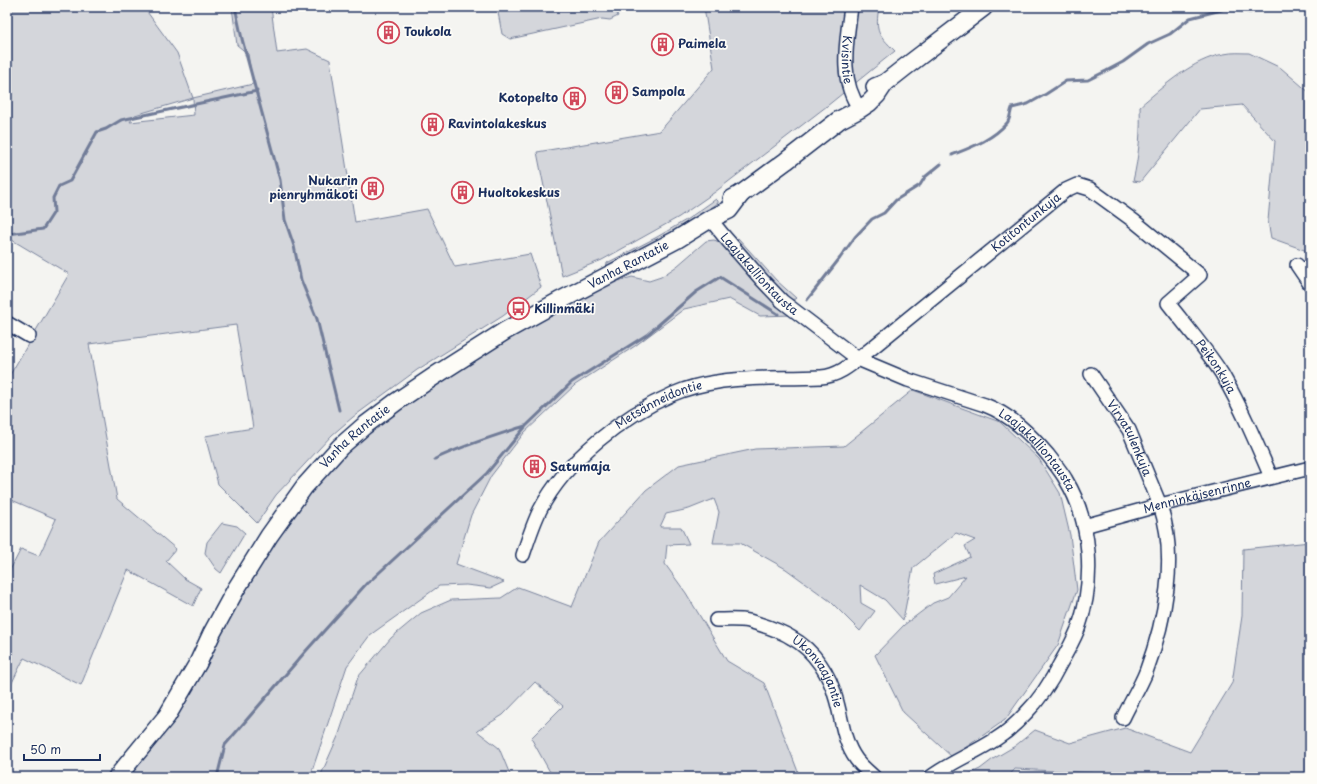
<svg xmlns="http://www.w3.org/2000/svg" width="1317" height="784" viewBox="0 0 1317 784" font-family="'Playpen Sans',sans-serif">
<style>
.green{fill:#d4d6db;stroke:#78829c;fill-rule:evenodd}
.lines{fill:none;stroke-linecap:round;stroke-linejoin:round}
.stream{stroke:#717c98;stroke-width:3}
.minor-casing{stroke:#1b2f5e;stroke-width:16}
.major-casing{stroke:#1b2f5e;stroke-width:20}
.minor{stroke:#fdfcf7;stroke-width:13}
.major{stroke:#fdfcf7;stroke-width:17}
.labels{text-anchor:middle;stroke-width:3.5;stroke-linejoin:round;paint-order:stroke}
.poi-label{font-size:12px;font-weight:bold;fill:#1b2f5e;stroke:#fdfcf7;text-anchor:start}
.street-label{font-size:12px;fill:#1b2f5e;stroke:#fdfcf7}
</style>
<rect width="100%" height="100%" fill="#f4f4f1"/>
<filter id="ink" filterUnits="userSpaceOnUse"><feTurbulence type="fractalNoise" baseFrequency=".025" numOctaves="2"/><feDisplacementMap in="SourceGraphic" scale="8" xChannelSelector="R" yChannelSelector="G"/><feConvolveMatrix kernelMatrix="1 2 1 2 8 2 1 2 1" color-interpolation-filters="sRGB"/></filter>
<g filter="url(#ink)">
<path class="green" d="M 7,7 L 145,7 L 145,9 L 177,53 L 193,98 L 253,84 L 248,54 L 237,45 L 232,7 L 271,7 L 277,53 L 307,49 L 330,60 L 355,222 L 427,209 L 455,267 L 530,254 L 541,287 L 503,316 L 417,370 L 353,417 L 332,435 L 276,495 L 257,523 L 218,484 L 205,436 L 253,428 L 236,325 L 89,344 L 117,499 L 176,549 L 166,561 L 185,579 L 201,588 L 193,606 L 128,570 L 81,685 L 24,658 L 7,693 L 7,576 L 21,549 L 39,556 L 56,519 L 7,498 L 7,380 L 69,274 L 7,237 ZM 193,98 L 194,115 L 130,122 L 135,115 Z
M 497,7 L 614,7 L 618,16 L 610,20 L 602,19 L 510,39 L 502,34 Z
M 704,7 L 879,7 C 875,31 878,34 895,51 L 827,106 L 715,192 L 679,217 L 602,260 L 562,276 L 537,152 L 660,131 L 714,68 Z
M 1249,53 L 1281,68 L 1310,93 L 1310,252 L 1271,238 L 1268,221 L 1275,141 L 1242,105 L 1200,109 L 1140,182 L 1133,181 C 1139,156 1141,131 1140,106 C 1164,86 1193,59 1224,54 C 1233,52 1241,53 1249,53 Z
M 716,199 L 718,201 L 718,203 L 689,224 L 607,268 L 606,267 L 607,263 L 657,237 L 686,220 Z
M 738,238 L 776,280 L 796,298 L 795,299 L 789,300 L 734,241 Z
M 714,240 L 722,243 L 793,315 L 760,316 L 729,299 L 684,309 L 635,346 L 575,385 L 524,433 L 491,476 L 471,515 L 456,564 L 504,582 L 491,588 L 466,585 L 439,586 L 370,635 L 347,666 L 312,771 L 309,777 L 125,777 L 218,636 L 252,577 L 296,508 L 346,446 L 500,342 L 601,286 L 632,277 L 649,281 L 661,277 L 677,266 L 706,241 Z
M 913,390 L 1000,422 L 1039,459 L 1060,493 L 1070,535 L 1077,590 L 1058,645 L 1005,720 L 952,757 L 903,712 L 875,655 L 904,625 L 933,603 L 948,597 L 966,576 L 935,584 L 933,574 L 970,557 L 965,546 L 975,540 L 956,533 L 913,568 L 903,620 L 885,600 L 860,585 L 861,603 L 875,611 L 860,631 L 830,601 L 786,569 L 740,543 L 713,543 L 719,512 L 714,499 L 689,509 L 666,514 L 660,527 L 681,527 L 689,544 L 667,545 L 665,564 L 686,593 L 727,661 L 764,683 L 800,777 L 575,777 L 550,772 L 531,738 L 563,706 L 535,682 L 503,715 L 477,731 L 499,748 L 511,777 L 320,777 L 339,734 L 358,677 L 391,638 L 421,613 L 451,600 L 501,598 L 518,587 L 572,607 L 599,542 L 646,490 L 679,465 L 755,449 L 844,446 Z
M 222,523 L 237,526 L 245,533 L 221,573 L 216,569 L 205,553 L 207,542 Z
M 1310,542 L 1310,777 L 1095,777 L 1093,773 L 1015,769 L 1008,777 L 963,777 L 980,769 L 993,759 L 1015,746 L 1035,730 L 1070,743 L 1125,728 L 1190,752 L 1232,683 L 1242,616 L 1243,549 Z"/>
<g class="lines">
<path class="stream" d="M 235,7 L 242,39 L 280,180 L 285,220 L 294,246 L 301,280 L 317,319 L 339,410
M 952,155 C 972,147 992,140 1007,123 C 1010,120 1010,113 1012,108 L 1028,104 L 1046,94 L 1066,81 L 1088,80 L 1106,71 L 1123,62 L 1148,44 L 1170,34 L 1190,18 L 1225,9 L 1250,12 L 1264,7
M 9,234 L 43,229 L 54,212 L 53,198 L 59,186 L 70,181 L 97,132 L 106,129 L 121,120 L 257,91
M 807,300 L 840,258 L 855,237 L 872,219 L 884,213 L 896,200 L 920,185 L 925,177 L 941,164
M 435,459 C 464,445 494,436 525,426
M 369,582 L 487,473 L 526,426 L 572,382 L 648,334 L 696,292 L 720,277 L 778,314
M 217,777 L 225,745 L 305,652 L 367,583"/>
<defs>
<g id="minor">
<path id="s1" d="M 851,7 C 847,40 838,80 860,109"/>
<path id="s2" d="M 710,219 L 723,235 L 762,280 L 782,301 L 858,359 L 908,380 L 985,405 C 1011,415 1030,434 1048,455 C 1054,463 1061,471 1066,480 C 1092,523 1095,582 1078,629 C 1073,641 1067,652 1060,664 C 1051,682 1040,699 1026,713 C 1017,723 1007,732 996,739 C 975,753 951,762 931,777"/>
<path d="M 1297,265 L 1310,284"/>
<path d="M 7,323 L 29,336"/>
<path id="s3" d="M 1091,374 L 1129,430 L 1160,505 C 1178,558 1165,621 1146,672 C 1140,687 1130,703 1123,718"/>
<path id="s4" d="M 1084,526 L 1160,505 L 1310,468"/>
<path id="s5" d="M 523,555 C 528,540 533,524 540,510 C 566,460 622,416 673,394 C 687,388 703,384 717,382 C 752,376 786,379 821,377 C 841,376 856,360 872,348 L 1066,190 L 1077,185 L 1090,189 L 1134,221 L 1200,275 L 1168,303 C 1186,326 1206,349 1222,374 C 1241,407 1256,442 1271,477"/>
<path id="s6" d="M 716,620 C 726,620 739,619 749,621 C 763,625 780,630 792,638 C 814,650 830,675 836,699 C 842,719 843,741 856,759 C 861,766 868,771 874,777"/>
</g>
<g id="major">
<path d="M 875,87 L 885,83 L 904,68 L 984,7"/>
<path d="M 732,199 L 741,194 L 786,161 L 839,120 L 860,109 L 869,103 L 877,95 L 885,83"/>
<path id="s7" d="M 117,777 L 167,716 L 198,663 L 212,633 L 236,589 L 269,536 L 304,487 L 340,447 L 364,426 L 396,402 L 436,375 L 505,331 L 561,300 L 676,240 L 710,219 L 729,210 L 741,194"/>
</g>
</defs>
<use href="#minor" class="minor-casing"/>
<use href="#major" class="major-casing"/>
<use href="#minor" class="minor"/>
<use href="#major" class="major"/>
</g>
</g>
<defs>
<symbol id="building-ring" viewBox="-11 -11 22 22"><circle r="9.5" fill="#fdfcf7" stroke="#d1495b" stroke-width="1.5"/><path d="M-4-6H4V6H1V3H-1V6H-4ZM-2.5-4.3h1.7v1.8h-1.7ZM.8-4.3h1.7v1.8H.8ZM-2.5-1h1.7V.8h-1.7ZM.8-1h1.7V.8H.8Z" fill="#d1495b"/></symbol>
<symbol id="bus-ring" viewBox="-11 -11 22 22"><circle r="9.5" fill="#fdfcf7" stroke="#d1495b" stroke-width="1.5"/><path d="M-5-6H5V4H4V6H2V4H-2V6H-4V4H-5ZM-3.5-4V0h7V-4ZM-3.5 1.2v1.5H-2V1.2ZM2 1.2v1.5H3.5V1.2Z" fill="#d1495b"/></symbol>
</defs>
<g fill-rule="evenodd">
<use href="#building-ring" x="376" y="20" width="25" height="25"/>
<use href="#building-ring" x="650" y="32" width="25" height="25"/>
<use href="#building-ring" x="604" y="80" width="25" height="25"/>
<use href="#building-ring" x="562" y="86" width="25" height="25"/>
<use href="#building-ring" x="420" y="112" width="25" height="25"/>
<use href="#building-ring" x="360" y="176" width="25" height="25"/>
<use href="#building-ring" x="450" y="180" width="25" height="25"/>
<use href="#bus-ring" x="506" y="296" width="25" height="25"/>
<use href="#building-ring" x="522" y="454" width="25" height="25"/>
</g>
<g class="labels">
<g class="poi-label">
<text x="404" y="36">Toukola</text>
<text x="678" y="48">Paimela</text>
<text x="632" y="96">Sampola</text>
<text x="558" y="102" text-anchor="end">Kotopelto</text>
<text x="448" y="128">Ravintolakeskus</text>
<text x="358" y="185" text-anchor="end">Nukarin<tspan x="358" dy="14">pienryhmäkoti</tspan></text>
<text x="478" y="197">Huoltokeskus</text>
<text x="534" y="313">Killinmäki</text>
<text x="550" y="471">Satumaja</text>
</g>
<g class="street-label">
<text dy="4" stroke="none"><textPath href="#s1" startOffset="53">Kvisintie</textPath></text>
<text dy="4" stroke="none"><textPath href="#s5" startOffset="636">Kotitontunkuja</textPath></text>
<text dy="4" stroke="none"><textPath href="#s7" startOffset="742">Vanha Rantatie</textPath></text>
<text dy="4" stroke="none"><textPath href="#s2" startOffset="74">Laajakalliontausta</textPath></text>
<text dy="4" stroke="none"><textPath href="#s5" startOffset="975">Peikonkuja</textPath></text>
<text dy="4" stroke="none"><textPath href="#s5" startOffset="210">Metsänneidontie</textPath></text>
<text dy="4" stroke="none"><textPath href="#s7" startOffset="418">Vanha Rantatie</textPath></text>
<text dy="4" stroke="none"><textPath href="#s3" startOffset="75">Virvatulenkuja</textPath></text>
<text dy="4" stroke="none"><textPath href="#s2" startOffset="410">Laajakalliontausta</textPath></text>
<text dy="4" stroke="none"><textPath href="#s4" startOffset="117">Menninkäisenrinne</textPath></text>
<text dy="4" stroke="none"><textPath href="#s6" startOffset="123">Ukonvaajantie</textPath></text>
</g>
</g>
<rect width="1317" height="784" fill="none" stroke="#fdfcf7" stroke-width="24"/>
<rect x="12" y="12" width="1293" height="760" fill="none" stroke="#1b2f5e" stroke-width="1.5" filter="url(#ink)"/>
<path d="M24 754v6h76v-6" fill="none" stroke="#1b2f5e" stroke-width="2"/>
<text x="30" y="754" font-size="12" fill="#1b2f5e" stroke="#fdfcf7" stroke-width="3" paint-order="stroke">50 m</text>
</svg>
